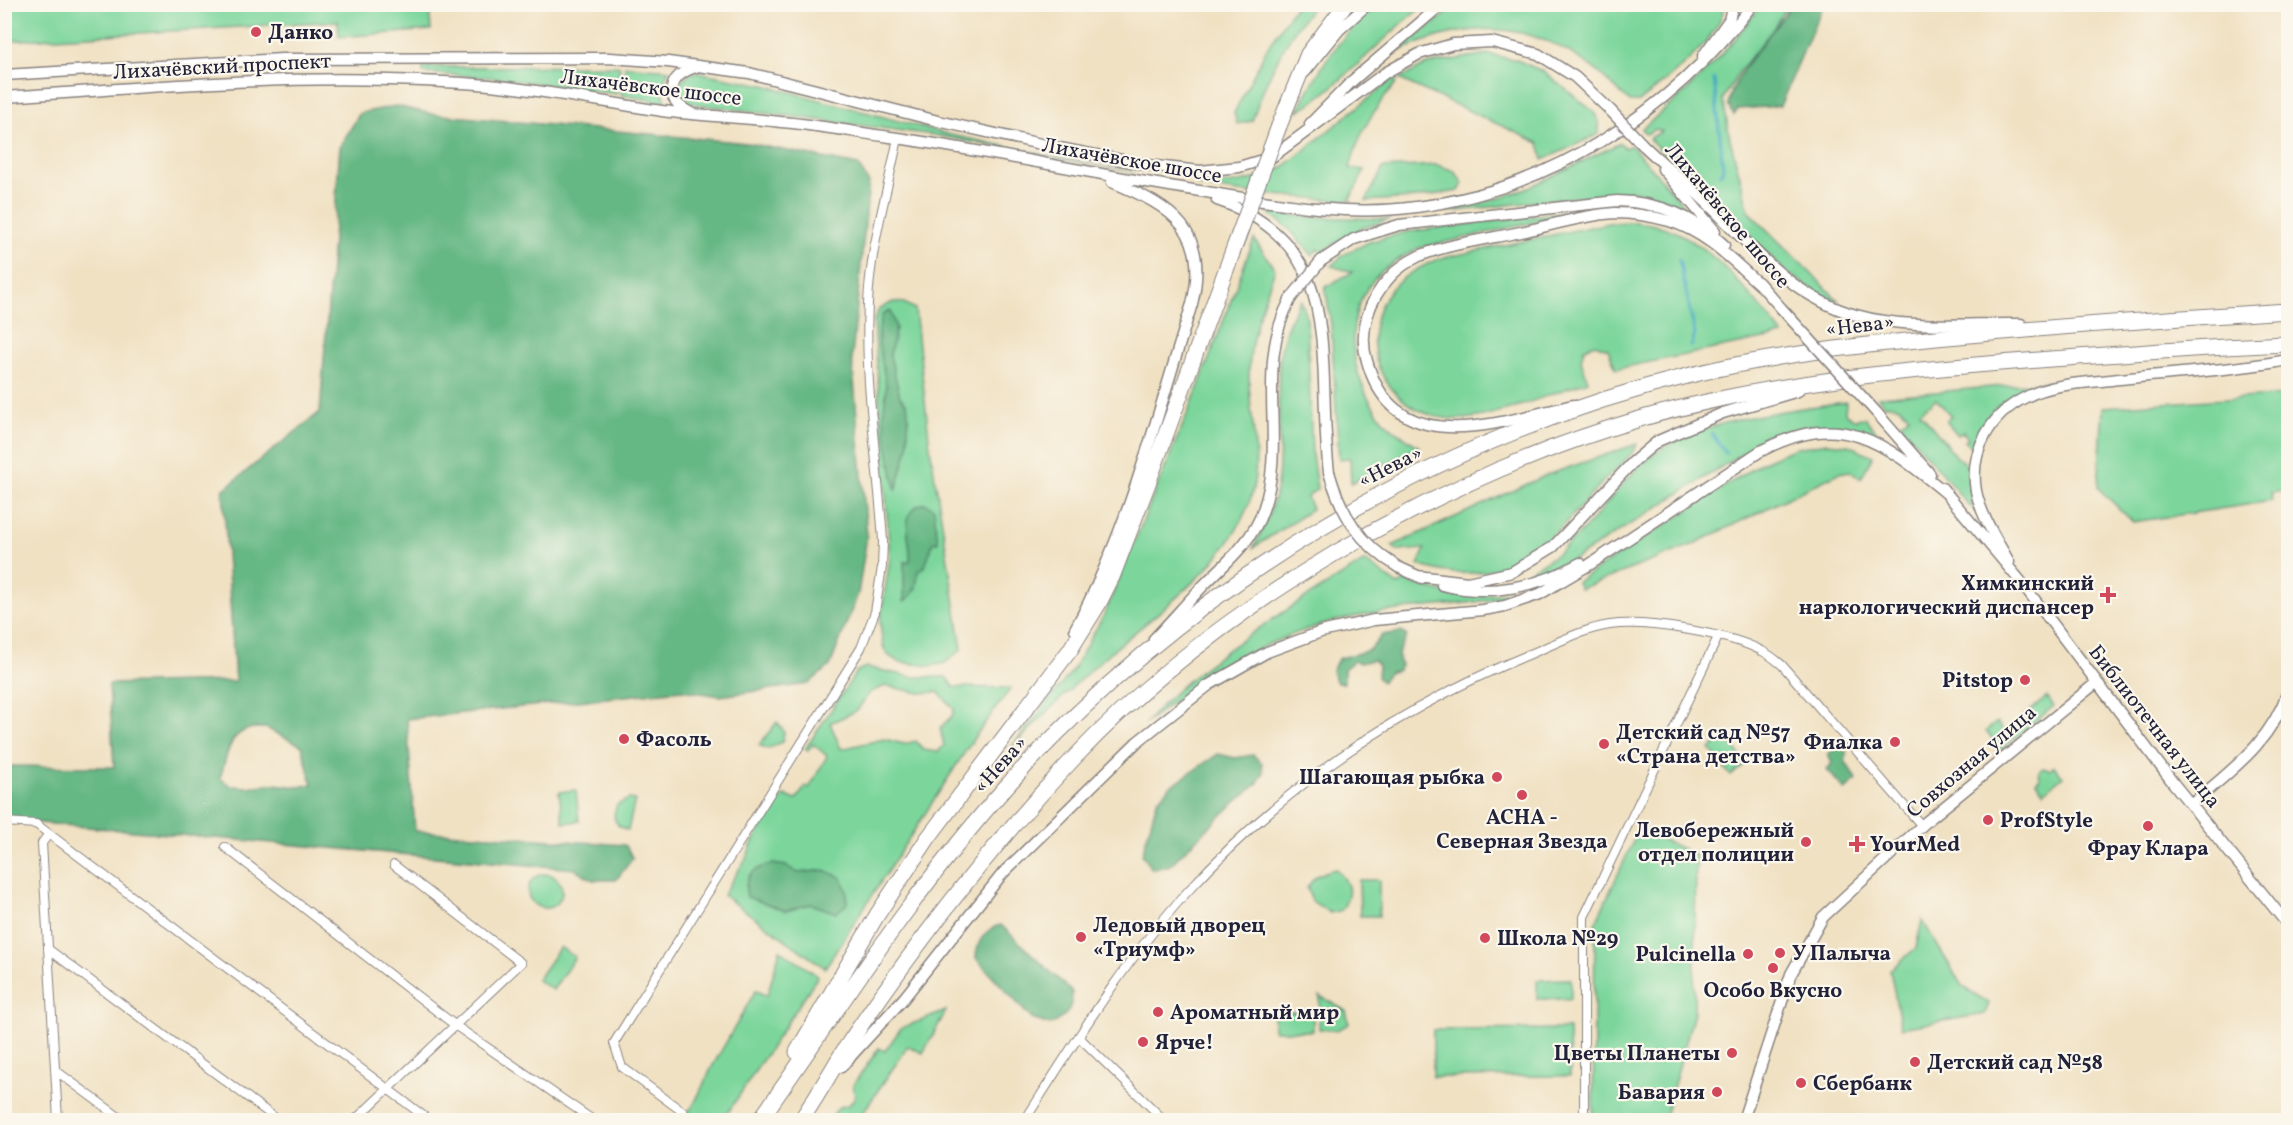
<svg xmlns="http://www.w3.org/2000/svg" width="2293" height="1125" viewBox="0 0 2293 1125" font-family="Vollkorn,serif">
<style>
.green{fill:#7cd69b;stroke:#4f7c6b;stroke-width:1.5;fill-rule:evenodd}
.forest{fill:#65b783;stroke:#446c5f;stroke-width:1.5;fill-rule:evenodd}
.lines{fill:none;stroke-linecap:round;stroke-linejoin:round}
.stream{stroke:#42aac2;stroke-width:3}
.street-casing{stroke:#89827f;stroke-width:10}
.secondary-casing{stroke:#89827f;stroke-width:13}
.highway-casing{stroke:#89827f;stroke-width:17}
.street{stroke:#fff;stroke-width:8}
.secondary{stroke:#fff;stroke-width:10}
.highway{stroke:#fff;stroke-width:15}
.secondary-bridge-casing{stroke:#89827f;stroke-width:13;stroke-linecap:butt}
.highway-bridge-casing{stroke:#89827f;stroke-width:17;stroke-linecap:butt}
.secondary-bridge{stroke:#fff;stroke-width:10}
.highway-bridge{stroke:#fff;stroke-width:15}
.poi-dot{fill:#d1495b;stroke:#fbf7ec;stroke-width:2}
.labels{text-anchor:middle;stroke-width:4.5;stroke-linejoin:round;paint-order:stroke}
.poi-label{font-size:21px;font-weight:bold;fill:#22223b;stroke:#fbf7ec;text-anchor:start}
.street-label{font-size:21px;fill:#22223b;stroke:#fbf7ec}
</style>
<rect width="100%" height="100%" fill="#fbf7ec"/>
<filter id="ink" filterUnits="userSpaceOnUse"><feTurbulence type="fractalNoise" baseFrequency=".0167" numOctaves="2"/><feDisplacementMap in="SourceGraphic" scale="12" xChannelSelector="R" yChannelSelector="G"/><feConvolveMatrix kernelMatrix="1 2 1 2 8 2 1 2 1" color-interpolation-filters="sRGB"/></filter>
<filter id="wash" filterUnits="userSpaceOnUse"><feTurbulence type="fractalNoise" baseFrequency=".008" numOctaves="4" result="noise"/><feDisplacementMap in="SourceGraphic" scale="24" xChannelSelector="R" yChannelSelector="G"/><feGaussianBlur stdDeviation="1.35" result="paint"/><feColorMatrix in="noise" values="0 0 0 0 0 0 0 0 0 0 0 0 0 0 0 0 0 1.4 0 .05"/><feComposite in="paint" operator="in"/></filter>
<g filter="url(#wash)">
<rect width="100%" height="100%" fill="#f0e1c3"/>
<path class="green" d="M 5,4 L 429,5 L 431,30 L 339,37 L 338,21 L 5,41 Z
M 1296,5 L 1315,5 C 1285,37 1266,79 1252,121 L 1237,124 L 1234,113 L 1266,50 Z
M 1380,5 L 1425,5 C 1381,37 1346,83 1298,111 C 1319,68 1340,33 1380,5 Z
M 1458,5 L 1724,4 L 1724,5 C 1722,40 1664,81 1639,102 L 1630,102 C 1618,91 1606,78 1593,68 C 1529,19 1466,20 1395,53 Z
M 1761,5 L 1787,5 L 1773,29 L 1739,72 L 1723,99 L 1730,139 L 1749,212 L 1839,301 L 1820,294 L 1787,273 L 1649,139 L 1662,131 L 1656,129 L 1646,134 L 1641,129 C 1688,93 1727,52 1761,5 Z
M 1487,54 L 1517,60 L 1544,72 L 1593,111 L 1599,121 L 1599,134 L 1543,160 L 1539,143 L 1399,79 L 1428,64 Z
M 620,66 L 617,94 L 497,78 L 423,73 L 423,67 Z
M 625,66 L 669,70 L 662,88 L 666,103 L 621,95 Z
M 697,72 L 764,85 L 951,135 L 1135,173 L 934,135 L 694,104 L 682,98 C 675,85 683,74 697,72 Z
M 1394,78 L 1397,82 C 1373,110 1359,132 1350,168 L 1365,170 L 1350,199 L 1346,201 L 1237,192 L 1195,185 C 1227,185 1253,183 1282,168 Z
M 1620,143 L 1625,148 L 1631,145 L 1686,208 L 1652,195 L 1630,191 L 1447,212 L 1506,196 L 1534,185 Z
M 1437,165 L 1454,171 L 1463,183 L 1459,191 L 1414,198 L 1366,201 L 1383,168 Z
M 1265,210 L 1302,217 L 1390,219 L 1360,229 L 1321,252 L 1318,249 L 1312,255 L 1288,228 Z
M 1581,210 L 1584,211 L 1419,248 C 1405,255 1392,262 1380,273 C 1339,313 1349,378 1382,419 C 1391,430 1407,438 1419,447 L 1351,483 L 1350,458 L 1339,459 L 1331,324 L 1325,287 L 1353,272 L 1331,266 L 1343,255 L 1369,242 L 1406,232 Z
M 1635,222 C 1644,223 1654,224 1663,227 C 1710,242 1753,297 1783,335 L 1616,369 L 1608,349 L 1595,344 L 1584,348 L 1581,360 L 1588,381 C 1552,393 1492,420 1456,419 C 1396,418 1355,359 1382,303 C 1393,280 1416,269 1438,259 L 1609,223 Z
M 1254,239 L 1275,269 C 1263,303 1249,338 1249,374 C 1248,415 1263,456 1251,497 C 1230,566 1155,613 1103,659 C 1071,687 1042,718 1011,748 L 1072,671 L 1105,613 L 1198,388 Z
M 1301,300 L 1307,319 L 1312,455 L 1317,489 L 1307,497 L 1312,509 L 1253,548 C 1268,521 1278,496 1279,465 C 1283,408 1266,351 1301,300 Z
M 893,302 L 904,303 L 915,309 L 930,447 L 962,649 L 945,663 L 931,666 L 899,662 L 889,656 L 883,647 L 880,622 L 890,558 L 874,321 L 879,309 Z
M 2048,382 C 2007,393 1987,408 1971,447 L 1965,441 L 1968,438 L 1963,432 L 1958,435 L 1946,421 L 1951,416 L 1936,399 L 1920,412 L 1957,457 L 1967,465 L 1973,506 L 1970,507 L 1900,424 L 1909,416 C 1902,408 1896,403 1885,405 L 1878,397 Z
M 2288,395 L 2288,490 L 2271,493 L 2272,501 L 2133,522 L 2098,488 L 2103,407 Z
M 1846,402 L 1845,413 L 1854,419 L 1865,418 L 1880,436 C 1842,423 1811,422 1772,435 L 1575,559 L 1544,573 L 1524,578 C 1530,568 1544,563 1554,556 C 1564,548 1575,538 1584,529 C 1605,508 1621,483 1642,464 C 1689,419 1784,411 1846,402 Z
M 1827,443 L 1848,445 L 1873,456 L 1861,478 L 1850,471 L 1839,473 L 1692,545 L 1580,589 L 1577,582 L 1761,463 L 1795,448 Z
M 1637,444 C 1631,459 1611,472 1600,485 C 1549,543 1503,594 1418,565 L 1425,549 L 1398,551 L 1392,546 L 1547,475 Z
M 1365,561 L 1398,585 L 1405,581 C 1454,600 1497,598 1547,584 C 1496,605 1444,604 1390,611 C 1292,623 1220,662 1145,724 C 1197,661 1295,605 1365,561 Z
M 866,667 L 912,677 L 946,677 L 954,687 L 1011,688 L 976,735 L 825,968 L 723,895 L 747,857 L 753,841 L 784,795 L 796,800 L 806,786 L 809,788 L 827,756 L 813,744 L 808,751 L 805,749 L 857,671 ZM 886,686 L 920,693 L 938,692 L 954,709 L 952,716 L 940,728 L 944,745 L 938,752 L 924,750 L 916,741 L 904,744 L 884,739 L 841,749 L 830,723 L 857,711 L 870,692 Z
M 2047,697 L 2054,706 L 2001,750 L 1986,731 L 1997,722 L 2004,732 Z
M 777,722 L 784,732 L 782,742 L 768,749 L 759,745 Z
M 1725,737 L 1746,763 L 1731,776 L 1710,749 Z
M 2054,766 L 2063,776 L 2044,792 L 2036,782 L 2040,778 L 2039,771 L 2043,768 L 2050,770 Z
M 576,790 L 579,821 L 563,823 L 559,792 Z
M 629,799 L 635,800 L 628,830 C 615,827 611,817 617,805 Z
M 1639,829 L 1696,855 L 1694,1013 L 1664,1120 L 1593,1120 L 1595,924 Z
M 1336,869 C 1351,884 1352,892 1342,910 L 1330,913 L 1312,901 L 1307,888 C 1315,875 1322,872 1336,869 Z
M528 891a17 17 0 1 1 34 0a17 17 0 1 1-34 0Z
M 1359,880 L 1379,880 L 1379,916 L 1360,916 Z
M 1922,920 L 1962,986 L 1989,1003 L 1985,1014 L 1901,1028 L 1890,970 L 1916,948 Z
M 560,947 L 575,957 L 553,990 L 537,980 Z
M 780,950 L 818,976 L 723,1120 L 681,1120 L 693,1106 L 712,1067 L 756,990 L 767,996 Z
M 1571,979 L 1571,999 L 1537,999 L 1537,980 Z
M 1320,996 L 1346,1011 L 1349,1024 L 1337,1030 L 1319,1029 Z
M 946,1011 L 923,1053 L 908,1046 L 858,1120 L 829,1120 L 839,1107 L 849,1105 L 855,1097 L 853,1085 L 879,1048 L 885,1051 L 901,1028 Z
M 1274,1012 L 1313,1012 L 1313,1031 L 1274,1031 Z
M 1569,1029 L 1570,1076 L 1433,1077 L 1433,1030 Z"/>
<path class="forest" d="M 1791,5 L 1823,5 L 1780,106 L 1738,109 L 1734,115 L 1728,105 C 1733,72 1773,34 1791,5 Z
M 396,106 L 432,114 L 748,143 L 858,165 L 869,183 L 852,357 L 867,536 L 858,594 L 830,666 L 808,684 L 720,696 L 682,690 L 407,719 L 415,831 L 625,845 L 633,858 L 616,880 L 593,880 L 575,869 L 5,820 L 4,766 L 114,767 L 109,684 L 235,681 L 223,490 L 320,412 L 340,146 L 360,113 ZM 253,728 L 266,728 L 302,746 L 312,784 L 299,787 L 273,784 L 246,787 L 231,786 L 220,778 C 228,755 227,733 253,728 Z
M 890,310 L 896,328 L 890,355 L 900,397 L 907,404 L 908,412 L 908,448 L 896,491 C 891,465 884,436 884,409 C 884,401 887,394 886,386 C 883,361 873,338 883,313 Z
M 925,503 L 934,509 L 938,542 L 933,542 L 925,566 L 918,571 C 917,585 917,593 904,601 L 904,562 L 910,561 C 912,541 896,510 925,503 Z
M 1401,632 L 1407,636 L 1398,653 L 1401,666 L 1397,671 L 1390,672 L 1382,682 L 1377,677 L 1378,665 L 1373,660 L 1360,663 L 1354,661 L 1344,669 L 1344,683 L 1337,683 L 1332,671 L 1338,659 L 1370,650 L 1382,635 Z
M 1839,746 L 1847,752 L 1845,761 L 1857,780 L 1845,790 L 1827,770 L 1832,763 L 1828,755 Z
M 1218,754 L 1235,758 L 1253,755 L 1262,763 L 1263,773 L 1257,784 L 1230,807 L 1169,866 L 1152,869 L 1142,854 L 1157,801 L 1169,787 Z
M 773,864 L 786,866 L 798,873 L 824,870 L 841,877 L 847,891 L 847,904 L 836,913 L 811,904 L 786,911 L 747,897 C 742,876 753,868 773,864 Z
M 1001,925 L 1072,992 C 1072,1011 1066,1017 1050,1025 L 1032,1019 L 976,958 C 976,942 986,928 1001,925 Z"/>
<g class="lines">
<path class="stream" d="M 1714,79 L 1723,168 L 1721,174
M 1679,259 L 1695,334 L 1691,347
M 1712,434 L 1726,453"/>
</g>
</g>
<g filter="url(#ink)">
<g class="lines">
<defs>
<path id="street" d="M 4,822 L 36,824 L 429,1120
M 48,835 L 42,843 L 58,1120
M 225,847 L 456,1026 L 593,1120
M 48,949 L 278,1120
M 1080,1038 L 1164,1120
M 55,1070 L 123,1120
M 355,1120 L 521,963 L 394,865
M 676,1120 L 683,1112 L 622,1067 L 614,1043 L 861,648 L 875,612 L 882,567 L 883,541 C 878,463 864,382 868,304 C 870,248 887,193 898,138
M 1025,1120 C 1075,1042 1125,960 1188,891 C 1283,787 1398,708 1528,655 C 1555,644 1582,629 1610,625 C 1646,620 1731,634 1762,651 C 1769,654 1776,660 1782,665 L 1922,826
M 1584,1120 L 1584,917 L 1718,637"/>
<path id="secondary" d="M 1703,56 L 1729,20 L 1733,4
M 1305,72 L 1339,30 L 1368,4
M 4,75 L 282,59 L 610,58 L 668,62 L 749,73 L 938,121 L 1054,147 L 1147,165 L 1200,171 L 1239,167 L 1272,157 L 1385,73 L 1419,54 L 1453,44 L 1492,42 L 1538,54 L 1575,77 L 1611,111
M 4,97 C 130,89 264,76 389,80 C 426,81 463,82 499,86 C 554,92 608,103 662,111 C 702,116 742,117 781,122 C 818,125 854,132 890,137 C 996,152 1101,176 1206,192 C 1276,203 1345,217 1416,207 C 1550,190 1672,111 1753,4
M 691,113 C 662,99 668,75 696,67
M 1310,124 L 1352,81 L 1442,4
M 1643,145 C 1665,166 1689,185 1711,207 C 1755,250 1794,298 1856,315 C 1908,330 1968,323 2021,324
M 1663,169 L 1715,231
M 1217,200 C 1350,245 1315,363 1329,472
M 1321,261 L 1354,239 L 1399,225 L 1617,201 C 1658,202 1694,216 1724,245
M 1758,282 L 1781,308
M 1573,405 C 1500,422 1395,462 1367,361 C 1358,332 1369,299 1390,277 C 1398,268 1409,261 1419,256 C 1451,243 1488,239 1521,232 C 1552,225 1584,215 1615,213 C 1633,213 1651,216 1669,221 C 1706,232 1732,260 1761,286
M 1876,412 L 1930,474
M 1942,488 L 2022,583 L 2174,784 L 2288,925
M 2009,562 C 1997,540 1981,516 1976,491 C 1969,451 1991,414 2026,397 C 2051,384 2083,383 2111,380 C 2170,373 2230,371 2288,360
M 1398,567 L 1422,578
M 1417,576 L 1468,582 L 1512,572 L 1553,547 L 1633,462 L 1658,441 L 1723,413 L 1798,391
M 1442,585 C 1489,597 1539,587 1580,563
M 1075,629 C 1129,530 1158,411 1192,304 C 1210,231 1173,207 1112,182
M 1154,639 C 1170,622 1185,605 1201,588 C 1225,563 1252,543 1263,510 C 1288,440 1253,368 1291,298
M 2191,805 C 2232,769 2270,744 2288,691
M 841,1067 L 904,998 L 1003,873 L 1137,742 L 1209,685 L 1267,652 L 1321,632 L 1374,620 L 1483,610 L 1505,606 L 1540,594 L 1589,565 L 1759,452 C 1841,408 1882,441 1946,493
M 1743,1120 L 1791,974 L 1823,917 L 1927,821 L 2096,683"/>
<path id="highway" d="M 1279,126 L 1308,54 L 1346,4
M 797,1052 L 877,915 L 928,838 L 1070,650 L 1099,603 L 1112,577 L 1147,486 L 1238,237
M 760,1120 C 839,1008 913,891 1005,788 C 1188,585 1429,439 1695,374 C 1782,353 1870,344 1959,336 C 2069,325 2178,318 2288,311
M 801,1120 C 816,1098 829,1075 843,1052 C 912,948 989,848 1074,758 C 1221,603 1439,477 1643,418 C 1772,381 1906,370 2039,360 C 2122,354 2205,347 2288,344"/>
</defs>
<use href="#street" class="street-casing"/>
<use href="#secondary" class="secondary-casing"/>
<use href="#highway" class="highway-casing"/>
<use href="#street" class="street"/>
<use href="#secondary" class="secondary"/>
<use href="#highway" class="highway"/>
<defs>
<path id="secondary-bridge" d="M 1611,111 L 1643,145
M 1291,298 L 1321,261
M 1781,308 L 1876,412
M 1329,472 C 1341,514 1360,544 1398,567"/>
<path id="highway-bridge" d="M 1238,237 L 1279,126"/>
</defs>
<use href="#secondary-bridge" class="secondary-bridge-casing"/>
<use href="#highway-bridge" class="highway-bridge-casing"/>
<use href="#secondary-bridge" class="secondary-bridge"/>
<use href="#highway-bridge" class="highway-bridge"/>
</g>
</g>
<g class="poi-dot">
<circle cx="256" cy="32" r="6"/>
<path d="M2105 586h6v6h6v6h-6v6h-6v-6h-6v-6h6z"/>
<circle cx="2025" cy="680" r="6"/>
<circle cx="624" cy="739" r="6"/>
<circle cx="1895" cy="742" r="6"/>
<circle cx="1604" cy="744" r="6"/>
<circle cx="1497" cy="777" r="6"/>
<circle cx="1522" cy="795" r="6"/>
<circle cx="1988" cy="820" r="6"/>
<circle cx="2148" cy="826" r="6"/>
<circle cx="1806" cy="842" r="6"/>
<path d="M1854 835h6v6h6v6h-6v6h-6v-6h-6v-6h6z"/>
<circle cx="1081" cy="937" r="6"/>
<circle cx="1485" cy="938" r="6"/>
<circle cx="1780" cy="953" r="6"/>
<circle cx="1748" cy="954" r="6"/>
<circle cx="1773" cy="968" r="6"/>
<circle cx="1158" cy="1012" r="6"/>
<circle cx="1143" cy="1042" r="6"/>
<circle cx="1732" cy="1053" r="6"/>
<circle cx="1915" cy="1062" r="6"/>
<circle cx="1801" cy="1083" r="6"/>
<circle cx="1717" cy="1092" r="6"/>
</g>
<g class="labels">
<g class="poi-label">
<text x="268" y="39">Данко</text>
<text x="2094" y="590" text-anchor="end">Химкинский<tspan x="2094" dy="24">наркологический диспансер</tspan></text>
<text x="2013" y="687" text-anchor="end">Pitstop</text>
<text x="1616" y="739">Детский сад №57<tspan x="1616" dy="24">«Страна детства»</tspan></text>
<text x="636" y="746">Фасоль</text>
<text x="1883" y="749" text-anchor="end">Фиалка</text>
<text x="1485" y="784" text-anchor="end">Шагающая рыбка</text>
<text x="1522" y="824" text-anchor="middle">АСНА -<tspan x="1522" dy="24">Северная Звезда</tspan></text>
<text x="2000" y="827">ProfStyle</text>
<text x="1794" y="837" text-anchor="end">Левобережный<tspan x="1794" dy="24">отдел полиции</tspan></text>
<text x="1870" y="851">YourMed</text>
<text x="2148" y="855" text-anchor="middle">Фрау Клара</text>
<text x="1093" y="932">Ледовый дворец<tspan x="1093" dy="24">«Триумф»</tspan></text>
<text x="1497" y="945">Школа №29</text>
<text x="1792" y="960">У Палыча</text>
<text x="1736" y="961" text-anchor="end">Pulcinella</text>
<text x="1773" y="997" text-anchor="middle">Особо Вкусно</text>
<text x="1170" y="1019">Ароматный мир</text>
<text x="1155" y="1049">Ярче!</text>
<text x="1720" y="1060" text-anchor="end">Цветы Планеты</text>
<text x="1927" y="1069">Детский сад №58</text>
<text x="1813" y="1090">Сбербанк</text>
<text x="1705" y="1099" text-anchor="end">Бавария</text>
</g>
<g class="street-label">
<text transform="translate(222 66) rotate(-3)" y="7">Лихачёвский проспект</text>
<text transform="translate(651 87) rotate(7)" y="7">Лихачёвское шоссе</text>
<text transform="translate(1132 160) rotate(10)" y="7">Лихачёвское шоссе</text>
<text transform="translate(1728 215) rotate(50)" y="7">Лихачёвское шоссе</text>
<text transform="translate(1860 325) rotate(-7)" y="7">«Нева»</text>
<text transform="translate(1390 466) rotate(-27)" y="7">«Нева»</text>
<text transform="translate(2155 726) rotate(52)" y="7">Библиотечная улица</text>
<text transform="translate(1971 761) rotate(-40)" y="7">Совхозная улица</text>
<text transform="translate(1000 764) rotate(-48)" y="7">«Нева»</text>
</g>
</g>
<rect width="2293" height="1125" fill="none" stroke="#fbf7ec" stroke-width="24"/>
</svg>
